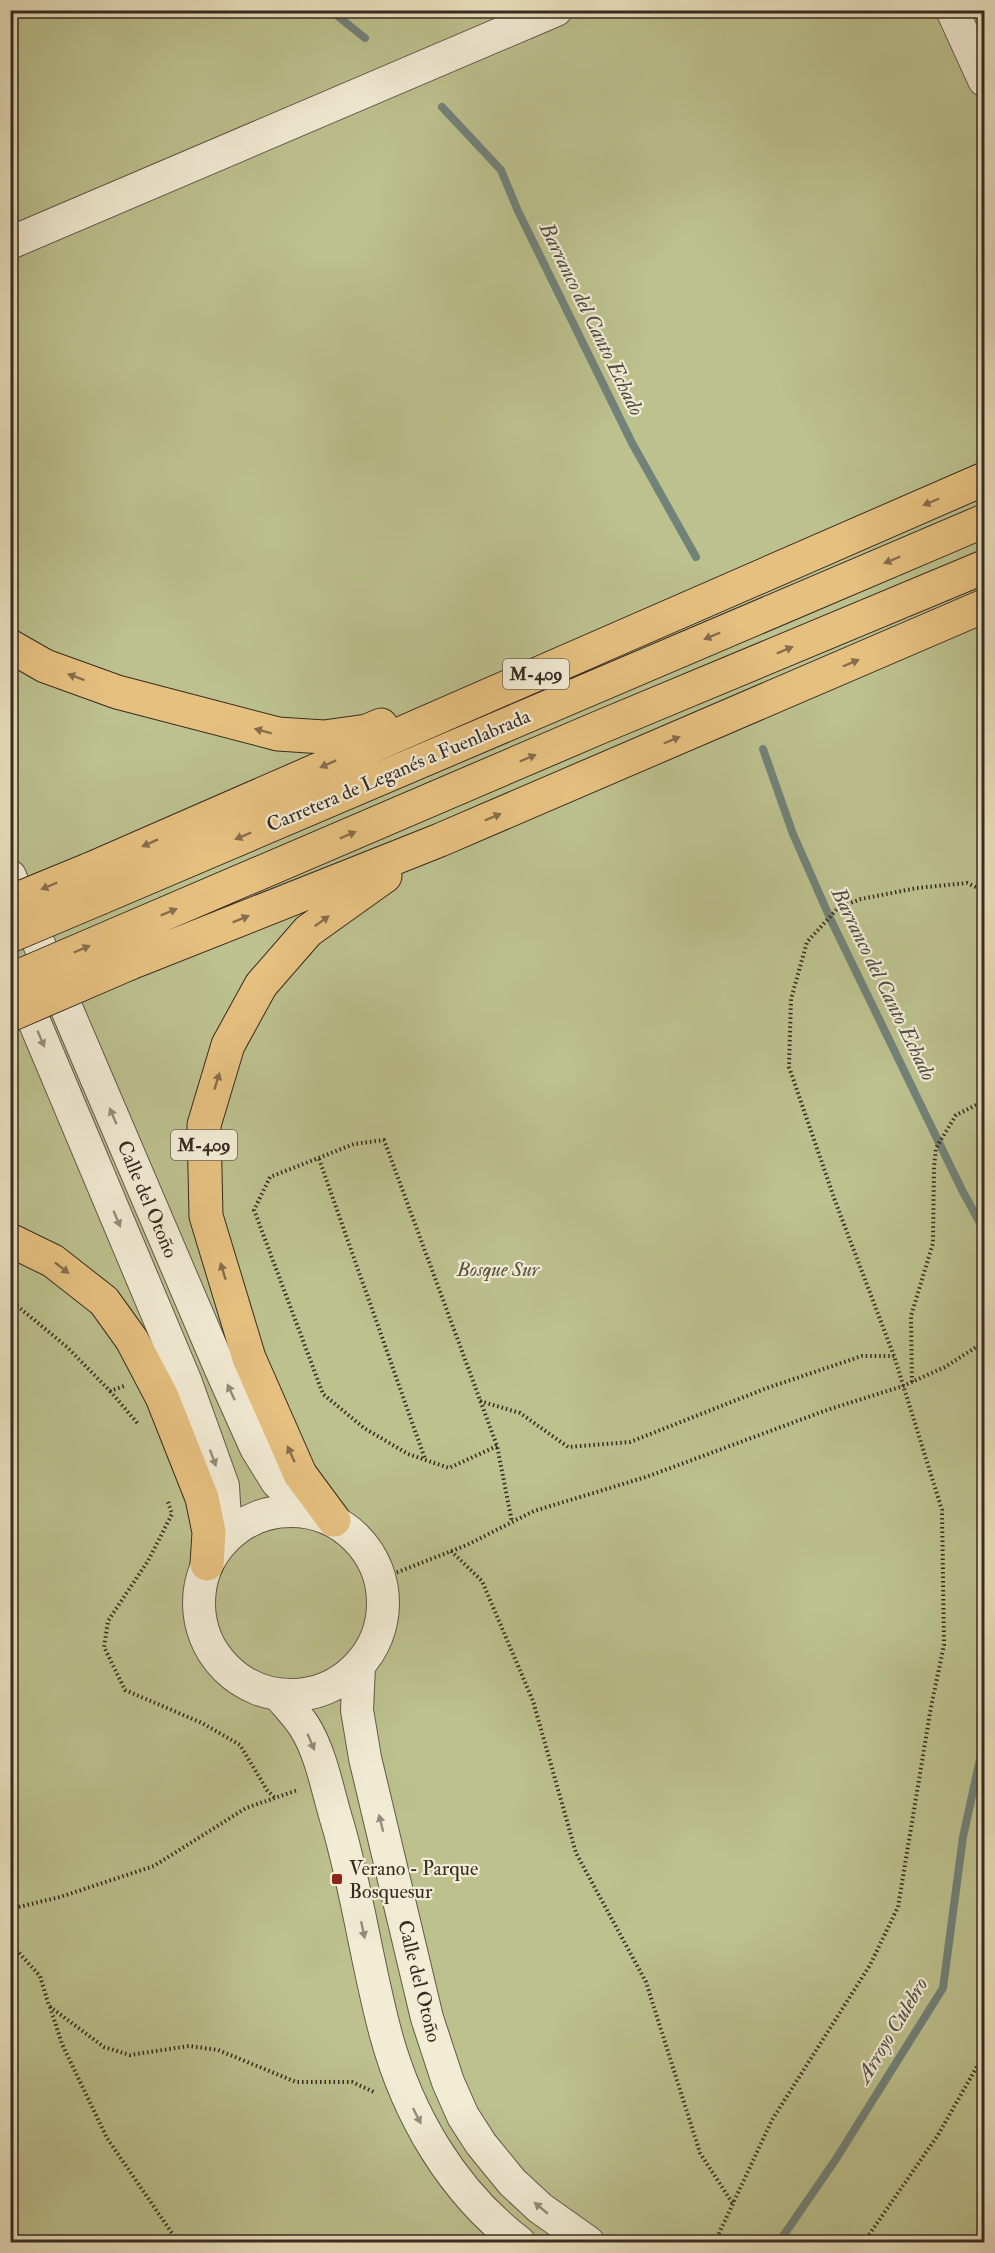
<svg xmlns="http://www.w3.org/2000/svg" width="995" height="2253" viewBox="0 0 995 2253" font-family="'IM FELL Double Pica',serif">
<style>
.green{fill:#bcc18e;stroke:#7a7658;stroke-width:1.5}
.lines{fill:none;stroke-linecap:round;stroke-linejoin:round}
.stream{stroke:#718279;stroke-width:8}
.minor-casing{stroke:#645849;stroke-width:34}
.highway-casing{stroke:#372a22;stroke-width:35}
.path{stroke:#372a22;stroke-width:4;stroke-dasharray:1.5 3;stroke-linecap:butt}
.minor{stroke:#f2ecd5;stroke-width:32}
.highway{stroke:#e6c07f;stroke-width:33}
.highway-bridge-casing{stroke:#372a22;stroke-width:35;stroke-linecap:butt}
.highway-bridge{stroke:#e6c07f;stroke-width:33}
.oneway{fill:#866e4c}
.oneway2{fill:#948b7c}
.poi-dot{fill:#8f2418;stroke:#f2ecd5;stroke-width:2}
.labels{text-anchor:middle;stroke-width:4.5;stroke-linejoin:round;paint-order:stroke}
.shield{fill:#f2ecd5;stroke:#6f6458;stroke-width:1.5}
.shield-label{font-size:18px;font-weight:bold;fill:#372a22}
.street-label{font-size:20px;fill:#372a22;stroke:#f2ecd5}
.park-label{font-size:20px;font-style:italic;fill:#58503d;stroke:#f2ecd5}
.poi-label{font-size:20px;fill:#372a22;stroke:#f2ecd5;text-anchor:start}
.water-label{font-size:21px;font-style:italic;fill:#4f4f46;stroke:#f2ecd5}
</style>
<rect width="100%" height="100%" fill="#ebe1be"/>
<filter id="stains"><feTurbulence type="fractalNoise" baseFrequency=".00333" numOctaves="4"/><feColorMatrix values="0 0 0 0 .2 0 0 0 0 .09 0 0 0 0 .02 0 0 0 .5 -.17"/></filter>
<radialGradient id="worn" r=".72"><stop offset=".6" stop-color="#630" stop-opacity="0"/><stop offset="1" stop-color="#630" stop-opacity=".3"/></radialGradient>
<path class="green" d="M 11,11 L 984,11 L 984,2242 L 11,2242 Z"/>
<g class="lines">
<path class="stream" d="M 330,10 L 365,38
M 442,107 L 501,170 L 518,211 L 632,443 L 696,557
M 763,749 L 793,834 L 830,918 L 963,1192 L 984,1230
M 779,2242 L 836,2159 L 943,1988 L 963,1837 L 984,1741"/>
<defs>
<path id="minor" d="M 952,10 L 984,80
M 10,243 L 556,10
M 10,876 L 221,1370 L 256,1448 L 277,1482 L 306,1511
M 18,983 L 185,1380 L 223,1486 L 226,1537
M199 1603a92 92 0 1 1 184 0a92 92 0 1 1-184 0Z
M 359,1666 L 357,1710 L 365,1758 L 427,2018 L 448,2082 L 463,2116 L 481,2144 L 512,2182 L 540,2208 L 588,2242
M 278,1694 C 287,1705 297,1715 304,1726 C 322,1754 328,1794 338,1825 C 358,1894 367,1965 386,2035 C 408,2115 452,2191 519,2242"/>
<path id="highway" d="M 10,646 L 45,666 L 117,692 L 278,734 L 324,737 L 367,731 L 381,725
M 88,870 L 984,479
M 100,898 L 984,521
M 115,935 L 598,728 L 984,567
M 128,964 L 440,840 L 984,606
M 10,1240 L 53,1261 L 104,1301 L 132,1340 L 162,1397 L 202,1498 L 209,1532 L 207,1564
M 334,1520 L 300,1474 L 249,1358 L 206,1216 L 204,1125 L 228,1045 L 261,985 L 308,931 L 385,876"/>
</defs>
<use href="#minor" class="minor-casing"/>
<use href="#highway" class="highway-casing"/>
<path class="path" d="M 319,1159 L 425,1459
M 10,1300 L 67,1347 L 110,1391 L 124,1386
M 912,1382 L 911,1316 L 933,1243 L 934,1167 L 936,1148 L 956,1115 L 984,1101
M 110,1391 L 139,1425
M 480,1401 L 520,1413 L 568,1447 L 630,1442 L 767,1388 L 862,1356 L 894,1356
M 497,1446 L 449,1468 L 408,1454 L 364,1428 L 323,1394 L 254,1210 L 270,1177 L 354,1144 L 384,1140 L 497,1446 L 512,1522
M 168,1502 L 172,1514 L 148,1561 L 108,1621 L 104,1647 L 125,1690 L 202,1723 L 240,1745 L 267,1790 L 276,1799
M 451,1551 L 482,1581 L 533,1701 L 576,1853 L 646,1982 L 700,2153 L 733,2204
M 380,1579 L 467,1545 L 534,1511 L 646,1477 L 827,1410 L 903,1386 L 945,1367 L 984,1342
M 10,1909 L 60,1897 L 154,1866 L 246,1808 L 298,1790
M 10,1943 L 40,1976 L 49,2006 L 104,2047 L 130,2055 L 189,2046 L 218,2050 L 296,2082 L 352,2082 L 374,2092
M 50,2007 L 62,2044 L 107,2138 L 178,2242
M 715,2242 L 772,2120 L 870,1965 L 898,1907 L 931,1707 L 944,1645 L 942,1510 L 894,1356 L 834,1198 L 789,1067 L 791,999 L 807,942 L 839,907 L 861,899 L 917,888 L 967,883 L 984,891
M 864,2242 L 938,2135 L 979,2063 L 984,2041"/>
<use href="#minor" class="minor"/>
<use href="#highway" class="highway"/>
<defs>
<path id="highway-bridge" d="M 10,902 L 88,870
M 10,936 L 100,898
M 10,980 L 115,935
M 10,1015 L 128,964"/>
</defs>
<use href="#highway-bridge" class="highway-bridge-casing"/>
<use href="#highway-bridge" class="highway-bridge"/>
</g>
<defs><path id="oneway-solid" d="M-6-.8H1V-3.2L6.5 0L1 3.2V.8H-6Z" transform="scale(1.5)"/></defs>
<g class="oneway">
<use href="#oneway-solid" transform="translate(931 502) rotate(157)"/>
<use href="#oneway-solid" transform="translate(892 560) rotate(157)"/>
<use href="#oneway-solid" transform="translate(712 636) rotate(157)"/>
<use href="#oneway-solid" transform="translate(785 650) rotate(-23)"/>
<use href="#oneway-solid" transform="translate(851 663) rotate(-23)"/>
<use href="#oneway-solid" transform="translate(76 677) rotate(-160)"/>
<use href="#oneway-solid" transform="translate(263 731) rotate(-165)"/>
<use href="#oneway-solid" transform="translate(672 740) rotate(-23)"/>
<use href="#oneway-solid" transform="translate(528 758) rotate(-23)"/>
<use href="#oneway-solid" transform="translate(328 764) rotate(156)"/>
<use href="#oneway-solid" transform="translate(493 817) rotate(-23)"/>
<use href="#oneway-solid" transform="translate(348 835) rotate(-23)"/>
<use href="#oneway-solid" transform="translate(243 836) rotate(157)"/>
<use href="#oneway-solid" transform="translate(150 843) rotate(156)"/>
<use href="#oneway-solid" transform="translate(49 886) rotate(157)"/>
<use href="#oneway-solid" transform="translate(169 912) rotate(-23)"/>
<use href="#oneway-solid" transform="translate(241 919) rotate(-22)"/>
<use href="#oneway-solid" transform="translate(322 921) rotate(-36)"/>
<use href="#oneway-solid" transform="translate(82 949) rotate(-23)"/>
<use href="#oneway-solid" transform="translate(217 1081) rotate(-73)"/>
<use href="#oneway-solid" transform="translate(62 1268) rotate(38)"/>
<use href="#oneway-solid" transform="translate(223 1271) rotate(-107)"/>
<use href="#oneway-solid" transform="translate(291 1454) rotate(-114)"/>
</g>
<g class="oneway2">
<use href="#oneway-solid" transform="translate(41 1039) rotate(67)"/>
<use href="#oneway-solid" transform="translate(113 1116) rotate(-113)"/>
<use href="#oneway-solid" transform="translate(117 1219) rotate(67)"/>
<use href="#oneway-solid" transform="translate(231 1392) rotate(-115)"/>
<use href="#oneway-solid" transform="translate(213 1458) rotate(70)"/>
<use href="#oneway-solid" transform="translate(311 1742) rotate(67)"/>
<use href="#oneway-solid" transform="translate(381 1823) rotate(-104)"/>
<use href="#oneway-solid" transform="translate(363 1930) rotate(78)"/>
<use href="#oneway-solid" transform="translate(417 2116) rotate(63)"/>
<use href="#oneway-solid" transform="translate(541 2208) rotate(-140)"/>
</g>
<rect class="poi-dot" x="331" y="1873" width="12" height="12" rx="3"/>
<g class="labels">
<g class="shield">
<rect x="503" y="659" width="66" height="30" rx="4.5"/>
<rect x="171" y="1130" width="66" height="30" rx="4.5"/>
</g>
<g class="shield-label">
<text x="536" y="680">M-409</text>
<text x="204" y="1151">M-409</text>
</g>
<g class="street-label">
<text transform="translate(398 770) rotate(-23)" y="7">Carretera de Leganés a Fuenlabrada</text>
<text transform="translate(148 1199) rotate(67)" y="7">Calle del Otoño</text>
<text transform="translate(420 1981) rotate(76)" y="7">Calle del Otoño</text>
</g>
<g class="park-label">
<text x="498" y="1276">Bosque Sur</text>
</g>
<g class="poi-label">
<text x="349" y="1875">Verano - Parque<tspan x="349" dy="23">Bosquesur</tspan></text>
</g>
<g class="water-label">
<text transform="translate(592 319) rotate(64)" y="7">Barranco del Canto Echado</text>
<text transform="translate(884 984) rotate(64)" y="7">Barranco del Canto Echado</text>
<text transform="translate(892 2030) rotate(-59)" y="7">Arroyo Culebro</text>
</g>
</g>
<rect width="995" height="2253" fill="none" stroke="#ebe1be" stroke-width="36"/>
<rect x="12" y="12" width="971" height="2229" fill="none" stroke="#372a22" stroke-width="3"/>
<rect x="18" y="18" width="959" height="2217" fill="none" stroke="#372a22" stroke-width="1.5"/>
<rect width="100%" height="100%" filter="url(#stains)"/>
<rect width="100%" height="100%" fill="url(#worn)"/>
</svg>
